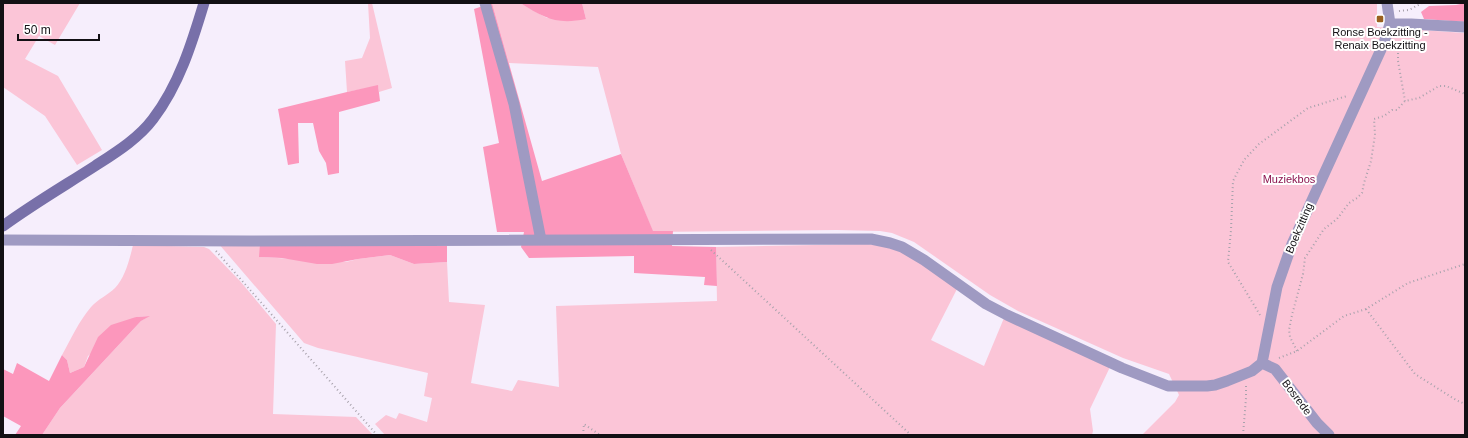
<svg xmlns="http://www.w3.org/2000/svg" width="1468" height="438" viewBox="0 0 1468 438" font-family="Arial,sans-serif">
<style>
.green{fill:#fbc5d7}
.forest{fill:#fc97bc}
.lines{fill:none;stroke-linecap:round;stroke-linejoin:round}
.path{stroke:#a8a2ac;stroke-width:2;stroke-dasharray:1 3;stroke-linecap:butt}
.minor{stroke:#9f9ac2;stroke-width:11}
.secondary{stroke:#7870a9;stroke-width:11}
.poi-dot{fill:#9a601f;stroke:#fff;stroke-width:1.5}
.labels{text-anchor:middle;stroke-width:4;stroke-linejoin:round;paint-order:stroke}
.poi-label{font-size:11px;fill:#121014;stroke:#fff}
.park-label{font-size:11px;fill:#8b144f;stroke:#fff}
.street-label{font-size:11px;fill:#121014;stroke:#fff}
</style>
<rect width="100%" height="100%" fill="#f6eefc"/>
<path class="green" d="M 3,3 L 80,3 L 55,45 L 39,36 L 25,59 L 58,76 L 102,150 L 77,165 L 45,116 L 3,87 Z
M 368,3 L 372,3 L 392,88 L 379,92 L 378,86 L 347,92 L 345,61 L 362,58 L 370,38 Z
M 492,3 L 520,3 L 547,18 L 586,19 L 582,3 L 1377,3 L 1377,27 L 1465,33 L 1465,435 L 1142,435 L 1175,402 L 1179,395 L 1169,374 L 1123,358 L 1018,311 L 990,295 L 914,242 L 892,233 L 880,231 L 837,230 L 653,232 L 621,154 L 598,67 L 509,63 Z
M 218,243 L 260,244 L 260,257 L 346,262 L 358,259 L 390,255 L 414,264 L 447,262 L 449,302 L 485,305 L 471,383 L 512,391 L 518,380 L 559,387 L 556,306 L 717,301 L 716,247 L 868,244 L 887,246 L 903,251 L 957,289 L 931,340 L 984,366 L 1004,318 L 1110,367 L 1090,409 L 1093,431 L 1092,435 L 385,435 L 375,424 L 386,415 L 396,419 L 399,413 L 427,422 L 432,398 L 424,396 L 428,373 L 318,348 L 304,343 Z
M 133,245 L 204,247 L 209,249 L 240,281 L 276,324 L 273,414 L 356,417 L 373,435 L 42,435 L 60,408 L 141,321 L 149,316 L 136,317 L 88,356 L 84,367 L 70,373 L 67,360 L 62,355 C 71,339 79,321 91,307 C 98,299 108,295 115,288 C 125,278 130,258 133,245 Z"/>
<path class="forest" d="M 492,3 L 542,181 L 621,154 L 653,231 L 673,231 L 672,246 L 716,247 L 717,286 L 704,285 L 705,277 L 634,273 L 634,256 L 529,258 L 521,247 L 524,232 L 497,232 L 483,147 L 499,143 L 474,9 Z
M 520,3 L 582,3 L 586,19 C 556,25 545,18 520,3 Z
M 1465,3 L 1465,22 L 1424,19 L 1421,12 L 1429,6 L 1456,5 Z
M 378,85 L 380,101 L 339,112 L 339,173 L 328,175 L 326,163 L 319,151 L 313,123 L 298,123 L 299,163 L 288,165 L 278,109 L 347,92 Z
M 260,244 L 447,246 L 447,262 L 414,264 L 390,255 L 358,259 L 332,264 L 317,264 L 282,258 L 259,257 Z
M 150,316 L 141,321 L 60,408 L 42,435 L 15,435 L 21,426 L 3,416 L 3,369 L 13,374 L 17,363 L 49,381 L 62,355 L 67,360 L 70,373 L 84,367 L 98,337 L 111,325 L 136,317 Z"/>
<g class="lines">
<path class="path" d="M 1399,11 L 1409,10 L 1422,3
M 1398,37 L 1398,61 L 1405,101
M 711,250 L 911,435
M 216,251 L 377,435
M 1366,309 L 1415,374 L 1456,400 L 1465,404
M 1260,315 L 1228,262 L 1231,230 L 1233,181 L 1244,160 L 1259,144 L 1308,108 L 1347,96
M 1297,351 L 1290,337 L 1289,330 L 1292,315 L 1303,274 L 1305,258 L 1324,229 L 1337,219 L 1349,203 L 1357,198 L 1362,193 L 1364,183 L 1371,161 L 1375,135 L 1374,119 L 1384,116 L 1392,110 L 1397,110 L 1405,101 L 1419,98 L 1439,86 L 1446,86 L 1465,94
M 1279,358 L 1297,351 L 1344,316 L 1366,309 L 1408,283 L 1465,264
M 583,435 L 584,424 L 600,435
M 1243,435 L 1246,398 L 1246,384"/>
<path class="minor" d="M 485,3 L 514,104 L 541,240
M 1390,24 L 1411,24 L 1465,27
M 3,240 L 250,241 L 871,239 L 890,243 L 902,247 L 924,260 L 986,304 L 1007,315 L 1122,368 L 1168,386 L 1207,386 L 1215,385 L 1227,381 L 1252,371 L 1262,363
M 1262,363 L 1277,287 L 1292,244 L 1384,43 L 1390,24 L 1387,3
M 1262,363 L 1275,369 L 1317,423 L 1329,435"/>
<path class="secondary" d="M 3,226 C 33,204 64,186 95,166 C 115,153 138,139 153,119 C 179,85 192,43 204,3"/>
</g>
<rect class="poi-dot" x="1376" y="15" width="8" height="8" rx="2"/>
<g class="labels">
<g class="poi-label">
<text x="1380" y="36">Ronse Boekzitting -<tspan x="1380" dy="13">Renaix Boekzitting</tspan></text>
</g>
<g class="park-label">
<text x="1289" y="183">Muziekbos</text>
</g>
<g class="street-label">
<text transform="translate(1299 228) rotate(-67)" y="4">Boekzitting</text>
<text transform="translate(1297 397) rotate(53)" y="4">Bosrede</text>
</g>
</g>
<rect width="1468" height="438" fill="none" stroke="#121014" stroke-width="8"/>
<path d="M18 34v6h81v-6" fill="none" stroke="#121014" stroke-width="2"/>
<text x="24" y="34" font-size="12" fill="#121014" stroke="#ffffff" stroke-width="3" paint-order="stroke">50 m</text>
</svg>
